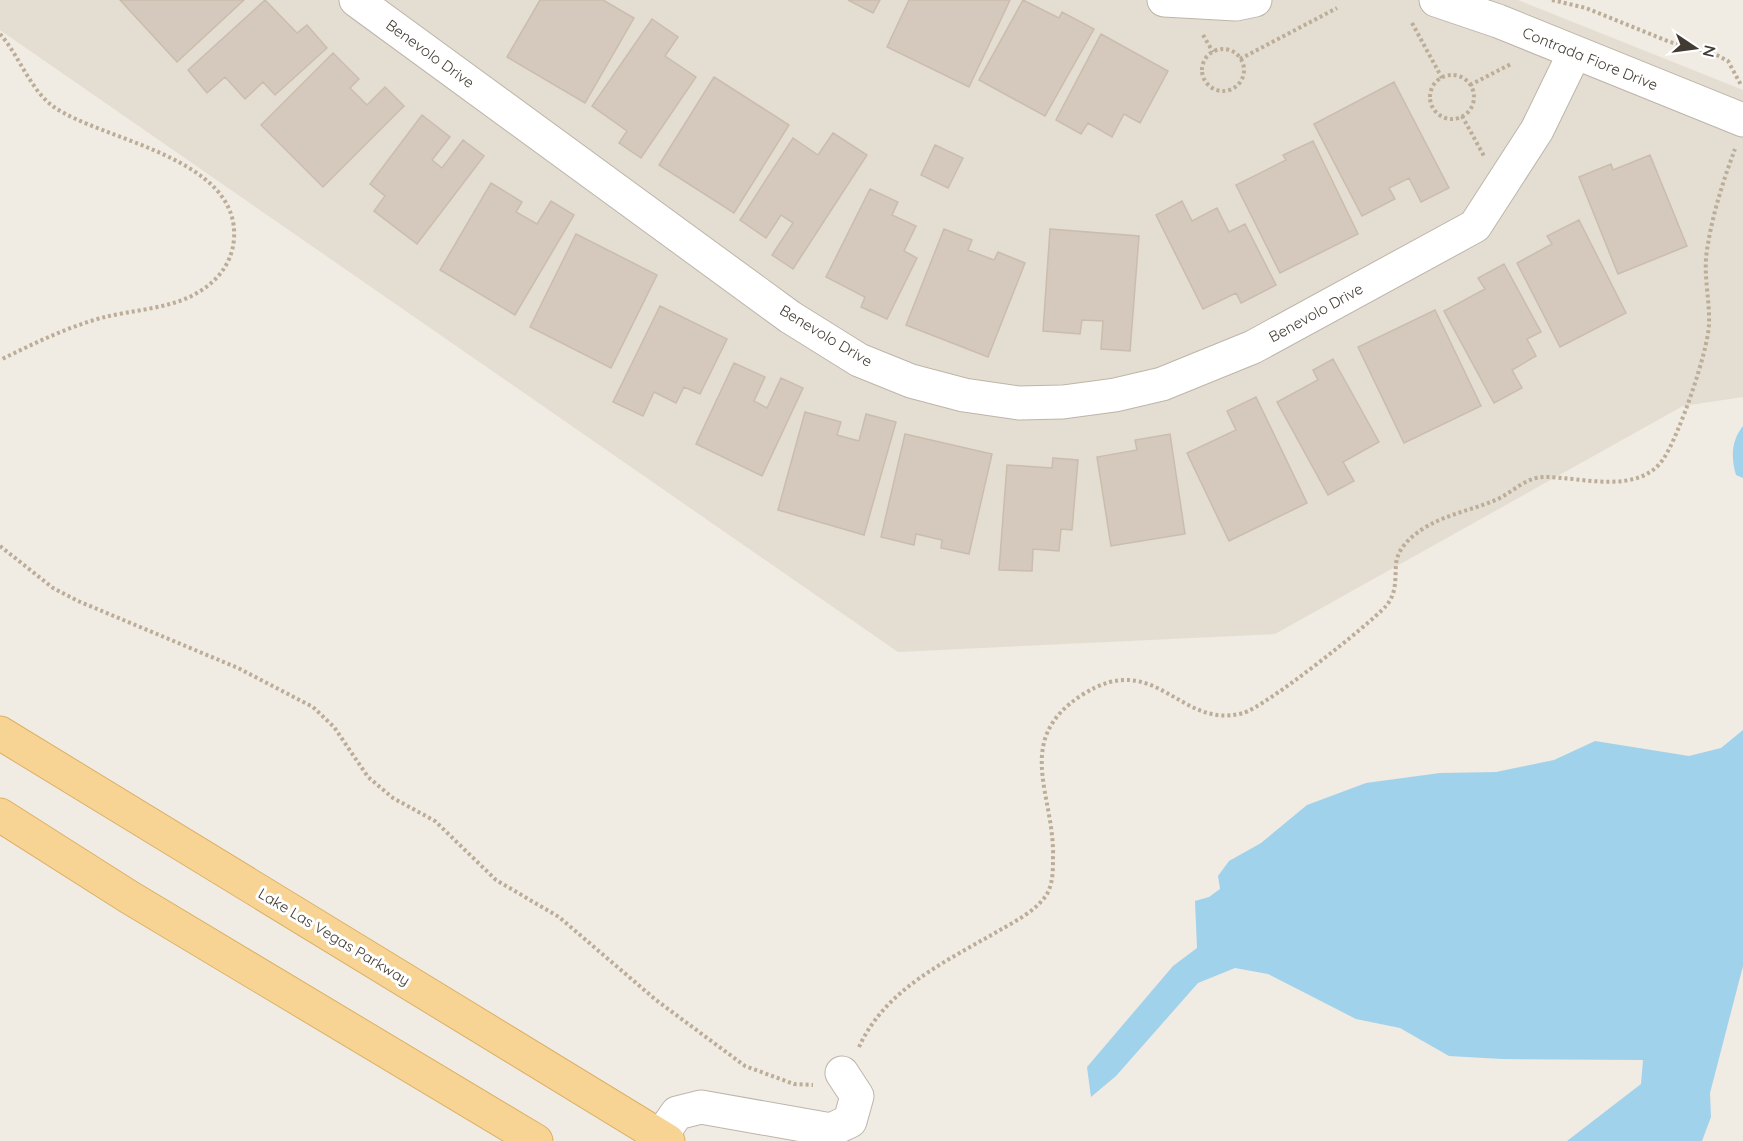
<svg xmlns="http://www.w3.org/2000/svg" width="1743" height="1141" viewBox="0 0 1743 1141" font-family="Quicksand,sans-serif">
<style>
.residential{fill:#e4ddd1}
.water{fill:#a1d2eb}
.building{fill:#d4c9bc;stroke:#cbbdad;stroke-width:1.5}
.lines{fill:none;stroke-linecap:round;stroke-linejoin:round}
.minor-casing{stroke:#beb5a9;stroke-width:35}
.major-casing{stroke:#dcb065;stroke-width:35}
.path{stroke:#bcad98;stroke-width:4;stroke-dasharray:3 3;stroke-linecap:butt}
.minor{stroke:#fff;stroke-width:33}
.major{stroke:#f8d494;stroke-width:33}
.labels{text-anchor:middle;stroke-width:6;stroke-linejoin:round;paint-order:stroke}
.street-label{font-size:15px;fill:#413b33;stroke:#fff}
</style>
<rect width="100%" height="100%" fill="#f0ebe3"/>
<path class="residential" d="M 0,0 L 1518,0 L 1743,90 L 1743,397 L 1683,406 L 1275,634 L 898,652 L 0,30 Z"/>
<path class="water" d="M 1743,426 L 1743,478 L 1736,475 C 1731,458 1731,441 1743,426 Z
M 1743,730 L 1743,966 L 1710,1093 L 1711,1117 L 1702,1141 L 1567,1141 L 1641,1084 L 1643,1060 L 1502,1059 L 1449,1056 L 1400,1028 L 1356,1019 L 1268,974 L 1235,968 L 1198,983 L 1116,1076 L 1091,1097 L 1087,1067 L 1173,966 L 1197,948 L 1195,901 L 1209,897 L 1220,889 L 1218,876 L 1229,861 L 1261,843 L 1307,805 L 1366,783 L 1440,773 L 1496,772 L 1554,760 L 1595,741 L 1689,756 L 1721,748 Z"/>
<path class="building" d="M 120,0 L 244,0 L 177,62 Z
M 265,0 L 297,33 L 307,25 L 327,48 L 275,95 L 263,82 L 245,99 L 225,77 L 207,93 L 188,70 Z
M 540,0 L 603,0 L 634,18 L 585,103 L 507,57 Z
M 848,0 L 880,0 L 873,13 Z
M 909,0 L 1010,0 L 969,87 L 887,47 Z
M 1023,0 L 1059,18 L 1062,12 L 1094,29 L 1045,116 L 979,80 Z
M 652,19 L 678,37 L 665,56 L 696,77 L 641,158 L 619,143 L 627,131 L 592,106 Z
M 1101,34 L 1168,71 L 1140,123 L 1124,114 L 1112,137 L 1088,123 L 1081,134 L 1056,120 Z
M 333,53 L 359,79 L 350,88 L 367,105 L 385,87 L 404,106 L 323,187 L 261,125 Z
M 714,77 L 789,125 L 734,213 L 659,165 Z
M 1394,82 L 1449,188 L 1421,202 L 1409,178 L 1389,188 L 1395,199 L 1362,216 L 1314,124 Z
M 422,115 L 450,137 L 432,160 L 442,168 L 463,140 L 484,156 L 417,244 L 374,211 L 385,196 L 370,184 Z
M 833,133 L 867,155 L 793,269 L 772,255 L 793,223 L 781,215 L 766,238 L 740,220 L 793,138 L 818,155 Z
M 1313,141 L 1358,234 L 1280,273 L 1236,185 L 1286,160 L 1283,155 Z
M 935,145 L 963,158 L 948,188 L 921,175 Z
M 1650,155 L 1687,246 L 1618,274 L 1579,177 L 1611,164 L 1613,170 Z
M 491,183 L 522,202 L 516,212 L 537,224 L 551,201 L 574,215 L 515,315 L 440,270 Z
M 870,189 L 898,202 L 892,215 L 916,226 L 904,251 L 917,258 L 887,319 L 861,307 L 865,297 L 826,277 Z
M 1182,201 L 1192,221 L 1217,208 L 1229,232 L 1245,224 L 1276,285 L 1241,303 L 1236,293 L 1203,309 L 1156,215 Z
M 1579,220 L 1626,313 L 1560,347 L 1517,263 L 1552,244 L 1547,236 Z
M 944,229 L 972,240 L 968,250 L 994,260 L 998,252 L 1025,263 L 988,357 L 906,325 Z
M 1050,229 L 1139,236 L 1130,351 L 1101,349 L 1103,321 L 1082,320 L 1080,334 L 1043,331 Z
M 576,234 L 657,275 L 611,368 L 530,327 Z
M 1504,264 L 1541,332 L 1527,339 L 1536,356 L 1512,370 L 1522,388 L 1494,403 L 1444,311 L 1485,289 L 1478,278 Z
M 660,306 L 727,339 L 700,394 L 684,387 L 676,403 L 654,392 L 643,416 L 613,402 Z
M 1435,310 L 1481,406 L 1404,443 L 1358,347 Z
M 1333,359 L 1379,442 L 1343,462 L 1354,481 L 1328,495 L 1277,402 L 1318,380 L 1313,370 Z
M 734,363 L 765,377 L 754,401 L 767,408 L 781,378 L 803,388 L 762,476 L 696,444 Z
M 1256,397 L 1307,503 L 1229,541 L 1187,453 L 1236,430 L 1227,411 Z
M 805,412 L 841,422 L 837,435 L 859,441 L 866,414 L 896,422 L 864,535 L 778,510 Z
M 905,434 L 992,454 L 969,554 L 941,548 L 942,540 L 916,534 L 914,545 L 881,537 Z
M 1170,434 L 1185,534 L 1111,546 L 1097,457 L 1137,450 L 1135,440 Z
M 1053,458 L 1078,460 L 1072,530 L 1061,529 L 1059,551 L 1033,549 L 1032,571 L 999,570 L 1007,465 L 1052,468 Z"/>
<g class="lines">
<defs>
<path id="minor" d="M 356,0 L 790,317 L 859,360 L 911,381 L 964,395 L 1019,403 L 1063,402 L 1115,395 L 1162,384 L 1253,347 L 1475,226 L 1537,130 L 1574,54
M 1164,0 L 1236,4 L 1255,0
M 1436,0 L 1498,21 L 1743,120
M 661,1136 L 677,1113 L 701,1107 L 831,1130 L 850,1121 L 857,1096 L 842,1073"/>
<path id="major" d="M 0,733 L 668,1141
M 0,815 L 129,897 L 536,1141"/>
</defs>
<use href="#minor" class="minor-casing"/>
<use href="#major" class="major-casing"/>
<path class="path" d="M 1552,0 L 1586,8 L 1670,42 L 1713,53 L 1728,61 L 1741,85
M 1412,23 L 1442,78
M 0,34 C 19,55 30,90 54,107 C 103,141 240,157 234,239 C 232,263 218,281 197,293 C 170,309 131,310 101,318 C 65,328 33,344 0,360
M 1203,35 L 1213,52
M1202 70a21 21 0 1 1 42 0a21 21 0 1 1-42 0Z
M 1240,59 L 1337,8
M1430 97a22 22 0 1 1 44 0a22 22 0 1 1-44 0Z
M 1470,85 L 1511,64
M 1462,116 L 1484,156
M 0,546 L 53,588 L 78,601 L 238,668 L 313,707 L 334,727 L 368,777 L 393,798 L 435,821 L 496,880 L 559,917 L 656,1000 L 745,1066 L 794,1084 L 813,1085
M 859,1047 C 886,988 947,961 1000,930 C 1016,921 1037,910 1047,894 C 1053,883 1053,870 1053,858 C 1055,795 1012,740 1082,695 C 1156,647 1180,731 1243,713 C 1265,707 1369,625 1386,606 C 1397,593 1395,579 1396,564 C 1398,544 1419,530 1435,522 C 1456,512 1478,508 1498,499 C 1514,491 1526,477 1545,477 C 1582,477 1639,496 1664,458 C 1679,435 1708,352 1709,324 C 1710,300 1703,275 1707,250 C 1712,216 1723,181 1735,149"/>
<use href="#minor" class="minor"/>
<use href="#major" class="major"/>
</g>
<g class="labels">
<g class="street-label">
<text transform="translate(430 54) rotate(36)" y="5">Benevolo Drive</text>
<text transform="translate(1590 59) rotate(22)" y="5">Contrada Fiore Drive</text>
<text transform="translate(1316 313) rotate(-29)" y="5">Benevolo Drive</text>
<text transform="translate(826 336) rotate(31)" y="5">Benevolo Drive</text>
<text transform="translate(334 937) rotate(31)" y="5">Lake Las Vegas Parkway</text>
</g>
</g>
<g transform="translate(1695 48) rotate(103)" stroke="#ffffff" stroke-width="4.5" paint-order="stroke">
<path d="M0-4.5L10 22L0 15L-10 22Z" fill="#413b33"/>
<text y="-9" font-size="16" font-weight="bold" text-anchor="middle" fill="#413b33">N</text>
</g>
</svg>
